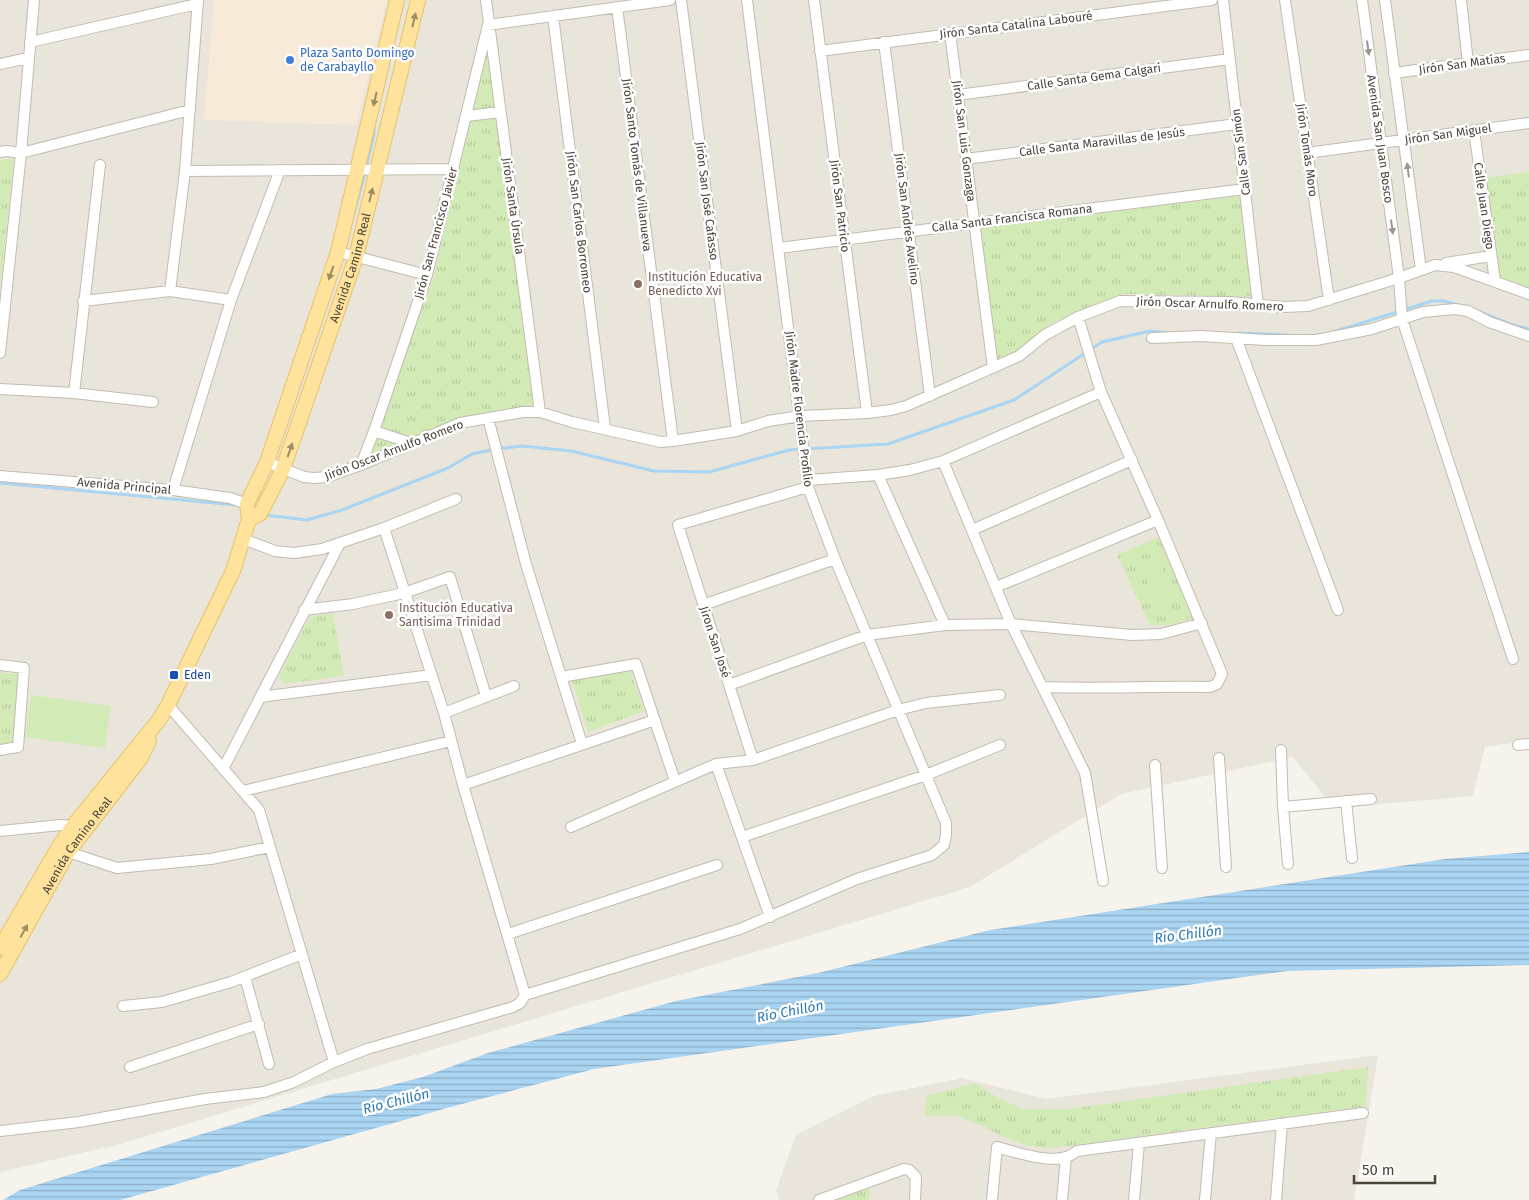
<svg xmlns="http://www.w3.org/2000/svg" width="1529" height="1200" viewBox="0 0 1529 1200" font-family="'Fira Sans',sans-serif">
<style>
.residential{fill:#eae5da}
.commercial{fill:#f7ead8}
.grass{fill:url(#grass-tufts)}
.pitch{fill:#d2eab5}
.water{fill:url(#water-rules)}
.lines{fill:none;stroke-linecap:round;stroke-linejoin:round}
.stream{stroke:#a9d4f2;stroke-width:3}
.minor-casing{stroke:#c2bbae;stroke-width:12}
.major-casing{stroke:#e6c16a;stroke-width:16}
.minor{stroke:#fff;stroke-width:10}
.major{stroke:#ffe39c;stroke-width:14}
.oneway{fill:#9c8c66}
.oneway2{fill:#9c9892}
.shop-dot{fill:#3f7fe0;stroke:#fff;stroke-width:2}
.education-dot{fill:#8d6e63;stroke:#fff;stroke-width:2}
.transit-dot{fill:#1a4fb4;stroke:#fff;stroke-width:2}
.labels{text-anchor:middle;stroke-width:5;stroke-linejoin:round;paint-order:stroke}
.street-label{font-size:12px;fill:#4b4439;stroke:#fff}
.shop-label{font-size:12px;fill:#366cbe;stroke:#fff;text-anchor:start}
.education-label{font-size:12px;fill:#785e54;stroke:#fff;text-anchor:start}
.transit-label{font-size:12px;fill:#164399;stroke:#fff;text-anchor:start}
.water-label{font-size:14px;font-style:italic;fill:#2e7ab2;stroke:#fff}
</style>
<defs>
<pattern id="grass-tufts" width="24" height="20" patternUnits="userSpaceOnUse" patternTransform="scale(1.25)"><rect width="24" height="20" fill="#d2eab5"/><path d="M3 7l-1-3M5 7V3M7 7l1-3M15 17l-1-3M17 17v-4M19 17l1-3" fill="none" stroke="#b6ca9c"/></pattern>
<pattern id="water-rules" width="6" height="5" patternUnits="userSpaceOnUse" patternTransform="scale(1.25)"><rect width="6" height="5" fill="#a9d4f2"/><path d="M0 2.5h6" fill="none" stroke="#8caec5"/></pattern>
</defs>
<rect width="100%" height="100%" fill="#f6f3ec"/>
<path class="residential" d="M 0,0 L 1529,0 L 1529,740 L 1485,747 L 1473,796 L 1334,808 L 1293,757 L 1121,794 L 970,887 L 117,1145 L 0,1172 Z
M 1378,1055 L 1354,1200 L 779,1200 L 776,1190 L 796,1135 L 874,1096 L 962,1078 L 1046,1099 Z"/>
<path class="commercial" d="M 214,0 L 387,0 L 356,125 L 204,120 Z"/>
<path class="grass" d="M 487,52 L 498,119 L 533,405 L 457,418 L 367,458 L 433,279 Z
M 14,158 L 0,288 L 0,160 Z
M 1529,172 L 1529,287 L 1497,276 L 1485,178 Z
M 1241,196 L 1253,297 L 1126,294 L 1050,324 L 1020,349 L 997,360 L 979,228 Z
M 1158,537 L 1195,617 L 1172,625 L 1150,625 L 1117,555 Z
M 333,613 L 344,676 L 284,684 L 279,677 L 310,617 Z
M 630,670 L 644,711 L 588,732 L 572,680 Z
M 0,672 L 18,674 L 13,742 L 0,744 Z
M 1368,1067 L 1366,1106 L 1053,1148 L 1028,1146 L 1003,1137 L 983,1126 L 956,1116 L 925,1116 L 926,1096 L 975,1083 L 999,1098 L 1023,1109 L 1069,1109 Z
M 870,1187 L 869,1200 L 837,1200 Z"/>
<path class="pitch" d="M 1160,563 L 1175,598 L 1158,606 L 1142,571 Z
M 31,695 L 111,706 L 105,748 L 25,737 Z"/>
<path class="water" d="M 1529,852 L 1529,965 L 1287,971 L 594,1069 L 447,1108 L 120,1200 L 3,1200 L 20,1190 L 332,1094 L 376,1089 L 423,1077 L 488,1053 L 676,1001 L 818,973 L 990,930 L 1445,859 Z"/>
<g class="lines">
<path class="stream" d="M 366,167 L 374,135 L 374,126
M 353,217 L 365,173
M 1470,308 L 1510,324 L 1529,329
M 1333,332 L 1432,301 L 1443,301 L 1459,305
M 1239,333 L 1288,335
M 0,483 L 236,505
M 265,515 L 307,520 L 342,510 L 448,468 L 472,454 L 496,449 L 522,446 L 571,451 L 654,471 L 709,472 L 789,450 L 888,444 L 1014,400 L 1102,342 L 1150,331 L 1170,333"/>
<defs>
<path id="minor" d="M 486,0 L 540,412
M 681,0 L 737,431
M 814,0 L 867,413
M 1223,0 L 1258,305
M 1285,0 L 1329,300
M 1362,0 L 1399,278 L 1402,319 L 1513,659
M 1385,0 L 1421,270
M 1461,0 L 1468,63
M 617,7 L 673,441
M 553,16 L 605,428
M 950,33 L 993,368
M 30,42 L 197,4
M 884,42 L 930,396
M 820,51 L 1212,0
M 0,64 L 28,58
M 1394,73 L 1529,55
M 958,95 L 1230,59
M 467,116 L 500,112
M 1474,130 L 1495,281
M 0,152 L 6,151 L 21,153 L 190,110
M 1307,153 L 1529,123
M 966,159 L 1237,124
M 185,171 L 454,169
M 779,248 L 1245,189
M 338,252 L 427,275
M 1446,263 L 1491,256
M 170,291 L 185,171 L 198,0
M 83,301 L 170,291 L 231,300
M 1152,338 L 1201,336 L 1266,340 L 1316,340 L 1372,329 L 1423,312 L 1455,309 L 1468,311 L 1489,322 L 1529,336
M 1236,338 L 1338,610
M 0,353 L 21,153 L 34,0
M 0,389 L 74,393 L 153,402
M 74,393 L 100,165
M 488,418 L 526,564 L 582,744
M 374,431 L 411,443
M 943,461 L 1011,624 L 1085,773 L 1103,881
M 267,462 L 304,477 L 314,478 L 326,477 L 361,465 L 460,423 L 523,412 L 540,412 L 572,422 L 661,442 L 673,441 L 737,431 L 768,421 L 800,416 L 867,413 L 891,410 L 906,406 L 1019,356 L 1045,335 L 1078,317 L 1120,301 L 1230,302 L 1284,307 L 1308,306 L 1399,278 L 1435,265 L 1454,267 L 1529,294
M 361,465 L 374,431 L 427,275 L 488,25 L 670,0
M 878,475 L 945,625
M 0,476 L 173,490 L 230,498 L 247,504
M 808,480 L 878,475 L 910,470 L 943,461 L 1101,392
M 173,490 L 231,300 L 280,170
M 384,528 L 444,713 L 463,785 L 525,995
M 972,530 L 1132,460
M 243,539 L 275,551 L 294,553 L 322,549 L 384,528 L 456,499
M 996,587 L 1158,520
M 703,605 L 835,559
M 304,610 L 353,604 L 404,593 L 450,577 L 486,696
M 0,665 L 24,668 L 18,747 L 0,750
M 561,677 L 636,664 L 675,781
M 729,685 L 867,635 L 945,625 L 1011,624 L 1132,635 L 1161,634 L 1202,623
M 1043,687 C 1099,689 1154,686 1210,687 L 1217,684 L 1222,674 L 1158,520 L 1101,392 L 1078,317
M 260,697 L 432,675
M 168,705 L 259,810 L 334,1062
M 444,713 L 514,686
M 1518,745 L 1529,744
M 1281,750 L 1283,807 L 1288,864
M 1219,758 L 1226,867
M 753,760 L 678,525 L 808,487
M 716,764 L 770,917
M 1155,765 L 1162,868
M 223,769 L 340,543
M 463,785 L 655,720
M 243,791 L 451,741
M 1346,801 L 1352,858
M 1283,807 L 1371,799
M 571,827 L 716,764 L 753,760 L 898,710 L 926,703 L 1000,695
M 0,831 L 61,825 L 73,826
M 742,837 L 926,775 L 1000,745
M 68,852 L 117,868 L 211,859 L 270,847
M 508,934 L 717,865
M 245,977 L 269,1064
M 123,1006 L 162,1002 L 231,982 L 302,954
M 130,1067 L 259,1024
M 0,1131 L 79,1122 L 205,1099 L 264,1092 L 294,1082 L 334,1062 L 367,1049 L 513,1007 L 520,1003 L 525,995 L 740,929 L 857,879 L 932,855 L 944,845 L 946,835 L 946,823 L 835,559 L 808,487 L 747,0
M 819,1200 L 904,1169 L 909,1170 L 916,1177 L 915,1200
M 992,1200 L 997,1147 C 1014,1152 1049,1163 1066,1157 C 1070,1156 1074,1153 1077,1151 L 1363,1113
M 1062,1200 L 1066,1157
M 1134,1200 L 1139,1143
M 1205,1200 L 1211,1133
M 1276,1200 L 1282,1124"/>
<g id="major">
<path id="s1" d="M 249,519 L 260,514 L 283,469 L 356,257 L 418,0"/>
<path d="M 0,948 L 58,848 L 73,826 L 159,720 L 168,705 L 233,571 L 249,519 L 247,504 L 267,462 L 338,252 L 397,0"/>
<path id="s2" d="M 0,974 L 68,852 L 140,759 L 149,741"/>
</g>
</defs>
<use href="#minor" class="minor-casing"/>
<use href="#major" class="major-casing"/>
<use href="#minor" class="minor"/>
<use href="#major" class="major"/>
</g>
<defs><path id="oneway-solid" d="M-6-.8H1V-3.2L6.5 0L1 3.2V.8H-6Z" transform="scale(1.25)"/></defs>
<g class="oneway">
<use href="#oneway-solid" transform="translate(414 20) rotate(-77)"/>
<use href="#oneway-solid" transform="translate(375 99) rotate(103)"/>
<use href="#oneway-solid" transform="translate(371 195) rotate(-76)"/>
<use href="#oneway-solid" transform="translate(331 273) rotate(109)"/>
<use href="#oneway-solid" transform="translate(290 450) rotate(-71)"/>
<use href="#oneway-solid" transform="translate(24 931) rotate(-61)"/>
</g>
<g class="oneway2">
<use href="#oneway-solid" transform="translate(1368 48) rotate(82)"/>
<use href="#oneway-solid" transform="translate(1408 170) rotate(-97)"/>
<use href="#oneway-solid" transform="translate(1392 227) rotate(82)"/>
</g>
<circle class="shop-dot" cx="290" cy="60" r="5"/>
<g class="education-dot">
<circle cx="638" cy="284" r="5"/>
<circle cx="389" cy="615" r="5"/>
</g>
<rect class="transit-dot" x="169" y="670" width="10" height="10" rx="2.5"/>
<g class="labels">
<g class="street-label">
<text transform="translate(1016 25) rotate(-7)" y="4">Jirón Santa Catalina Labouré</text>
<text transform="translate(1462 64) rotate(-8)" y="4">Jirón San Matías</text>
<text transform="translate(1094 77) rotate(-8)" y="4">Calle Santa Gema Calgari</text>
<text transform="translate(1448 134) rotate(-8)" y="4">Jirón San Miguel</text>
<text transform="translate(1380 139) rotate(82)" y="4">Avenida San Juan Bosco</text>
<text transform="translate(964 141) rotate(83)" y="4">Jirón San Luis Gonzaga</text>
<text transform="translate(1102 142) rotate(-7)" y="4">Calle Santa Maravillas de Jesús</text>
<text transform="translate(1307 150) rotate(82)" y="4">Jirón Tomás Moro</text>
<text transform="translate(1241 152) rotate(-97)" y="4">Calle San Simón</text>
<text transform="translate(637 165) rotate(83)" y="4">Jirón Santo Tomás de Villanueva</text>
<text transform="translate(707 201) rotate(83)" y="4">Jirón San José Cafasso</text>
<text transform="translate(513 206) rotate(82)" y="4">Jirón Santa Úrsula</text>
<text transform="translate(840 206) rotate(83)" y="4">Jirón San Patricio</text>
<text transform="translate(1484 206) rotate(82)" y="4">Calle Juan Diego</text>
<text transform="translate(1012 218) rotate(-7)" y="4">Calla Santa Francisca Romana</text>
<text transform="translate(907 219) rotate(83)" y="4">Jirón San Andrés Avelino</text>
<text transform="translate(579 222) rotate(83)" y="4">Jirón San Carlos Borromeo</text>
<text transform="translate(436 233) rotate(-75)" y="4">Jirón San Francisco Javier</text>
<text dy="4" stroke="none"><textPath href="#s1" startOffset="275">Avenida Camino Real</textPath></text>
<text transform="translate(1210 304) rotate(2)" y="4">Jirón Oscar Arnulfo Romero</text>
<text transform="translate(799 409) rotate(83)" y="4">Jirón Madre Florencia Profilio</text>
<text transform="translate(394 450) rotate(-21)" y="4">Jirón Oscar Arnulfo Romero</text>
<text transform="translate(124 486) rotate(5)" y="4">Avenida Principal</text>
<text transform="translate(715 642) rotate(72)" y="4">Jiron San José</text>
<text dy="4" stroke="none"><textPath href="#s2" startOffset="150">Avenida Camino Real</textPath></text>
</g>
<g class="shop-label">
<text x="300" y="57">Plaza Santo Domingo<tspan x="300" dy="14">de Carabayllo</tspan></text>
</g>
<g class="education-label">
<text x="648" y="281">Institución Educativa<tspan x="648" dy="14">Benedicto Xvi</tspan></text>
<text x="399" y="612">Institución Educativa<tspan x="399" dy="14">Santisima Trinidad</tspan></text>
</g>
<g class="transit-label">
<text x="184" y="679">Eden</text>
</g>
<g class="water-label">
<text transform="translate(1188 934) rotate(-7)" y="5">Río Chillón</text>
<text transform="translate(790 1011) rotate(-11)" y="5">Río Chillón</text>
<text transform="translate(396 1101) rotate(-14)" y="5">Río Chillón</text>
</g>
</g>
<path d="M1354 1175v8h81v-8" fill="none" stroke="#4b4439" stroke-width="2.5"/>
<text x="1362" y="1175" font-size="15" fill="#4b4439" stroke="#ffffff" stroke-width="4" paint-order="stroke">50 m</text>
</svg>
